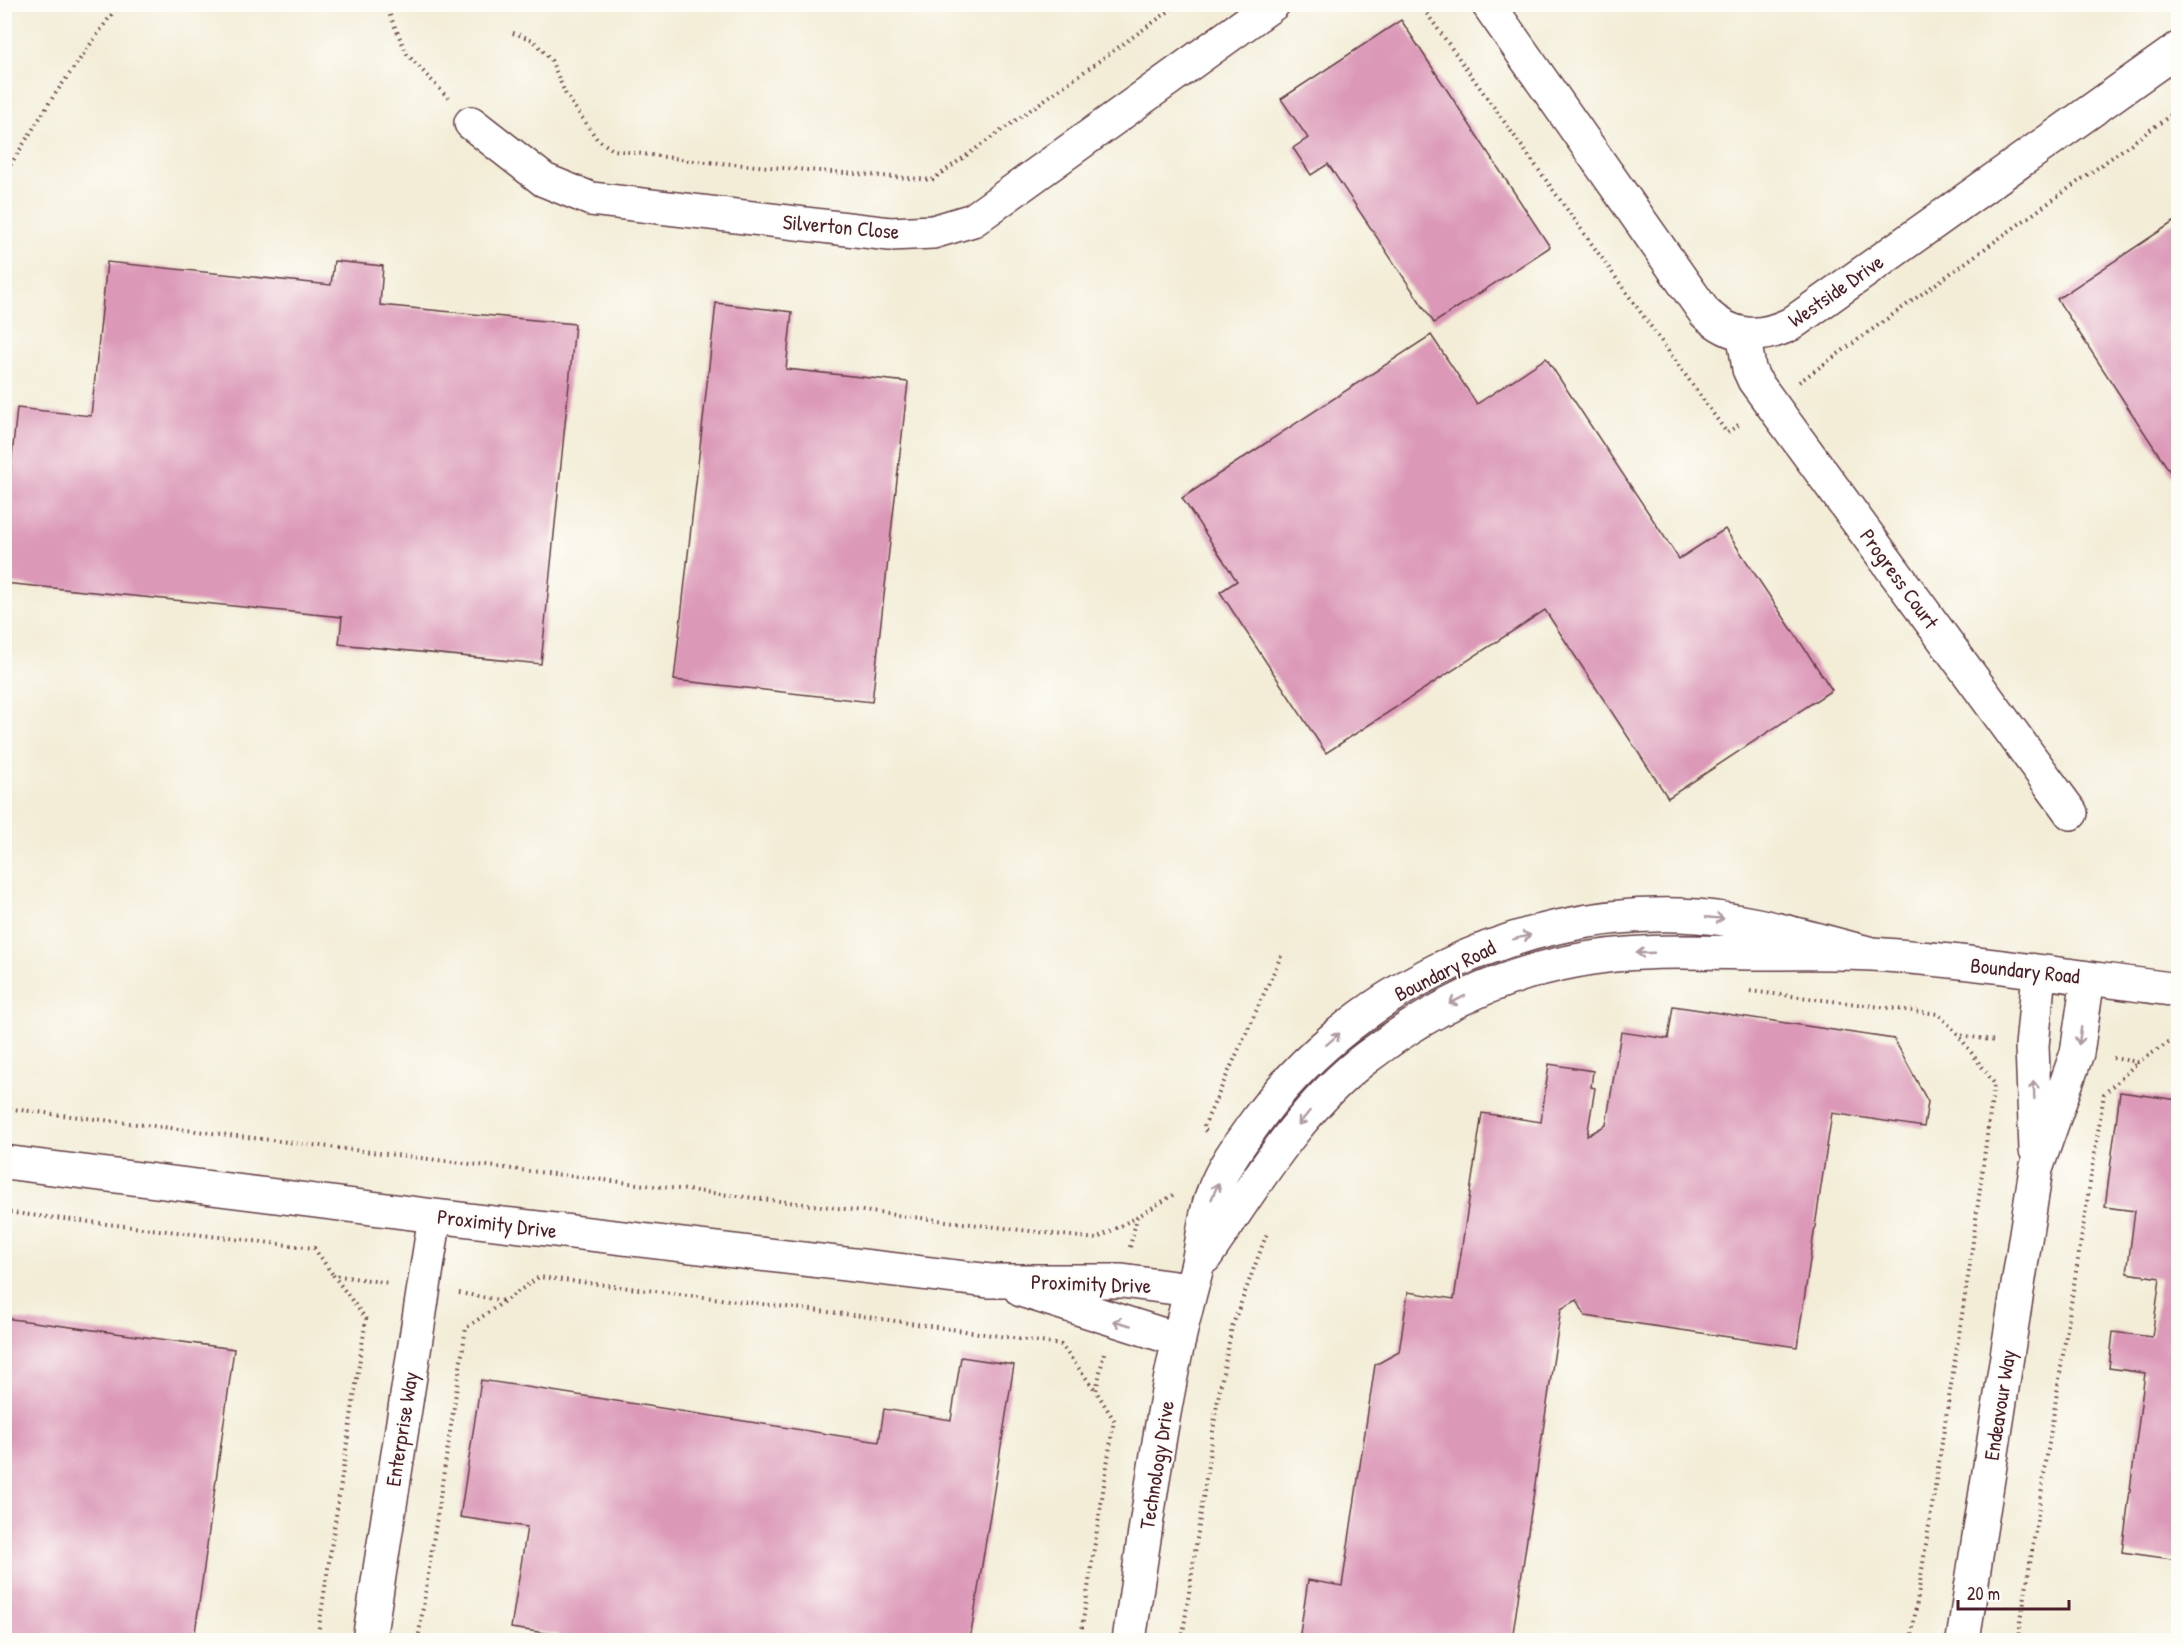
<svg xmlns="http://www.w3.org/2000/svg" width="2183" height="1645" viewBox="0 0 2183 1645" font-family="'Patrick Hand',sans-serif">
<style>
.building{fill:#db98b7}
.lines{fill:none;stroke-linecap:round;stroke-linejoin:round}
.street-casing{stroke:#633e45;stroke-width:36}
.path{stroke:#633e45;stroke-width:4;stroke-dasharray:1.5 4.5;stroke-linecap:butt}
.street{stroke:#fff;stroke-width:33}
.oneway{stroke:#ae9aa0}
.labels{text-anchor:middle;stroke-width:4.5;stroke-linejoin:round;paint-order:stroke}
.street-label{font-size:21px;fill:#4a1f2b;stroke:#fdfcf7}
</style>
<rect width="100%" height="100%" fill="#fdfcf7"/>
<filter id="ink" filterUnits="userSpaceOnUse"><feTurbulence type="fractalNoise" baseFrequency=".0167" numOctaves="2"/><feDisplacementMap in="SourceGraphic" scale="12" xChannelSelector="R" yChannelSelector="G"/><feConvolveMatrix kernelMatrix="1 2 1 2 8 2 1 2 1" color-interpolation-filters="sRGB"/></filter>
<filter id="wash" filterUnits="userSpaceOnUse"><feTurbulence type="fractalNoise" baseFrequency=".008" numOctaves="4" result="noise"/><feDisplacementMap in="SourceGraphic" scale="24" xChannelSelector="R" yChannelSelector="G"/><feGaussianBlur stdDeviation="1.35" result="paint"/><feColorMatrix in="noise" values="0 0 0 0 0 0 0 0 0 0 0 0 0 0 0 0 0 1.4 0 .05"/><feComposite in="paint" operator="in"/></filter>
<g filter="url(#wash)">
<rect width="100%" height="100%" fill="#f3edd7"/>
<g id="blocks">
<path class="building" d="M 1401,20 L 1550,247 L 1434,323 L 1328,164 L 1311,175 L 1293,148 L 1308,138 L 1281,99 Z
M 2178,219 L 2178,484 L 2057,299 Z
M 334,261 L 383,266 L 380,305 L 575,324 L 541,664 L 339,644 L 342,617 L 4,583 L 4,533 L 17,408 L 91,416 L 107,262 L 331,285 Z
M 716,303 L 792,312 L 786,369 L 908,382 L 872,702 L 674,680 Z
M 1431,335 L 1477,404 L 1546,358 L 1679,559 L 1725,529 L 1832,690 L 1668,798 L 1545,610 L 1326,753 L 1220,592 L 1237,581 L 1182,498 Z
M 1673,1006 L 1894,1039 L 1928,1102 L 1924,1127 L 1832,1113 L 1797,1347 L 1585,1316 L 1577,1300 L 1561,1309 L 1512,1640 L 1299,1640 L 1308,1580 L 1342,1586 L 1375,1365 L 1399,1352 L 1408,1292 L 1454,1299 L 1482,1113 L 1541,1122 L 1549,1064 L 1593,1071 L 1591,1087 L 1595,1088 L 1587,1136 L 1606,1125 L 1621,1032 L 1668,1039 Z
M 2120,1092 L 2178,1100 L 2178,1560 L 2122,1552 L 2145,1373 L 2109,1368 L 2113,1332 L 2152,1337 L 2160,1278 L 2127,1273 L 2135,1211 L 2105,1207 Z
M 4,1318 L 234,1349 L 194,1640 L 4,1640 Z
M 961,1357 L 1014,1365 L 970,1640 L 559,1640 L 559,1635 L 511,1628 L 527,1527 L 460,1517 L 481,1380 L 879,1442 L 884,1409 L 951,1420 Z"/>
</g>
</g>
<g filter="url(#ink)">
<use href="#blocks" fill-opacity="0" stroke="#633e45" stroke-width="1.5"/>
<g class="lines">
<defs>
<path id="street" d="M 1488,4 L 1705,313 C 1732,338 1758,340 1791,324 L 2178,49
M 471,123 L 544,180 L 591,199 L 890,234 L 933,232 L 973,220 L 1273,4
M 1744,336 L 1749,369 L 1754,380 L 2071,813
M 2036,1150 L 2032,1046 L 2039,973
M 4,1162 L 435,1216 L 990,1281 L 1122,1281 L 1190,1290
M 1205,1257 C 1253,1188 1299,1108 1367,1057 C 1429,1010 1499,975 1575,961 C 1633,949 1693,952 1751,953 C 1791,953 1832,952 1872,954 C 1974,961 2077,977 2178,990
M 1021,1290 L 1179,1340
M 369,1640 L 435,1216
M 1129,1640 C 1148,1517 1162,1392 1196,1271 C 1203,1246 1203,1217 1213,1193 C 1222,1168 1238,1146 1254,1124 C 1348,992 1517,910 1679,915 C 1745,917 1808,938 1872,954
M 1963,1640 L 2036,1169 L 2077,1053 L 2088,978"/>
</defs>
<use href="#street" class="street-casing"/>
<path class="path" d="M 385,4 L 407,54 L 448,98
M 1420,4 L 1727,433 L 1741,423
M 513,33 L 533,40 L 551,60 L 566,95 L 597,139 L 613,150 L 695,161 L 932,180 L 1179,4
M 4,175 L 53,97 L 119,4
M 1799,382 L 2178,110
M 1750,991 L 1938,1014 L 1959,1035 L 1996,1041
M 2113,1058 L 2138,1062 L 2170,1042 L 2178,1043
M 4,1108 L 1096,1239 L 1137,1217
M 1206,1131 L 1203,1128 L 1282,954
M 4,1212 L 314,1248 L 333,1275
M 1130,1247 L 1137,1217 L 1173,1195
M 459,1293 L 505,1301
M 317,1640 L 366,1319 L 333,1275 L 389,1283
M 418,1640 L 466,1328 L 539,1277 L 861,1316 L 1061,1345 L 1096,1391
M 1080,1640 L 1114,1420 L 1096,1391 L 1104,1353
M 1182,1640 L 1217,1404 L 1232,1327 L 1267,1233
M 1911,1640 L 1970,1264 L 1994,1083 L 1959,1036
M 2018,1640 L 2104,1094 L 2138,1062"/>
<use href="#street" class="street"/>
</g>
<defs><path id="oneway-shaft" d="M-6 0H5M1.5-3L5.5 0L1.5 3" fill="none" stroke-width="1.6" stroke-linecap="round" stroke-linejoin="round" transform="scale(1.5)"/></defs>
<g class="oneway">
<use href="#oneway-shaft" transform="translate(1715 918) rotate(5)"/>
<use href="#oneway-shaft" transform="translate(1522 937) rotate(-15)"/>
<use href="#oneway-shaft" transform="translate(1645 953) rotate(178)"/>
<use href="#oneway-shaft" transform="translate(1457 1000) rotate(153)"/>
<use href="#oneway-shaft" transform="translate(2080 1036) rotate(98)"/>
<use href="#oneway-shaft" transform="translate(1333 1039) rotate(-41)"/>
<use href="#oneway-shaft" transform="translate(2034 1090) rotate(-92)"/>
<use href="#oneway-shaft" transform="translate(1304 1118) rotate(129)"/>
<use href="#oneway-shaft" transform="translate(1215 1191) rotate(-67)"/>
<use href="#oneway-shaft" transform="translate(1122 1323) rotate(-164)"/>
</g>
</g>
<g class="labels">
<g class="street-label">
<text transform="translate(841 227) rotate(5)" y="7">Silverton Close</text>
<text transform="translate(1836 291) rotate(-35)" y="7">Westside Drive</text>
<text transform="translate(1899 579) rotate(54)" y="7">Progress Court</text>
<text transform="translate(1445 971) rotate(-27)" y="7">Boundary Road</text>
<text transform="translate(2025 971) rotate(6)" y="7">Boundary Road</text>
<text transform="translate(497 1224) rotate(7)" y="7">Proximity Drive</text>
<text transform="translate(1091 1284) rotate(2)" y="7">Proximity Drive</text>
<text transform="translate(2000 1405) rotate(-81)" y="7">Endeavour Way</text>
<text transform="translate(402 1429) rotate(-81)" y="7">Enterprise Way</text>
<text transform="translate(1157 1465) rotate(-81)" y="7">Technology Drive</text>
</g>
</g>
<rect width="2183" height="1645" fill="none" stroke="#fdfcf7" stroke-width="24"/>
<path d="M1958 1600v9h111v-9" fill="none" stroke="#4a1f2b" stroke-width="3"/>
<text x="1967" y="1600" font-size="18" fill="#4a1f2b" stroke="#fdfcf7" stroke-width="4.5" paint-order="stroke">20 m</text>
</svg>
